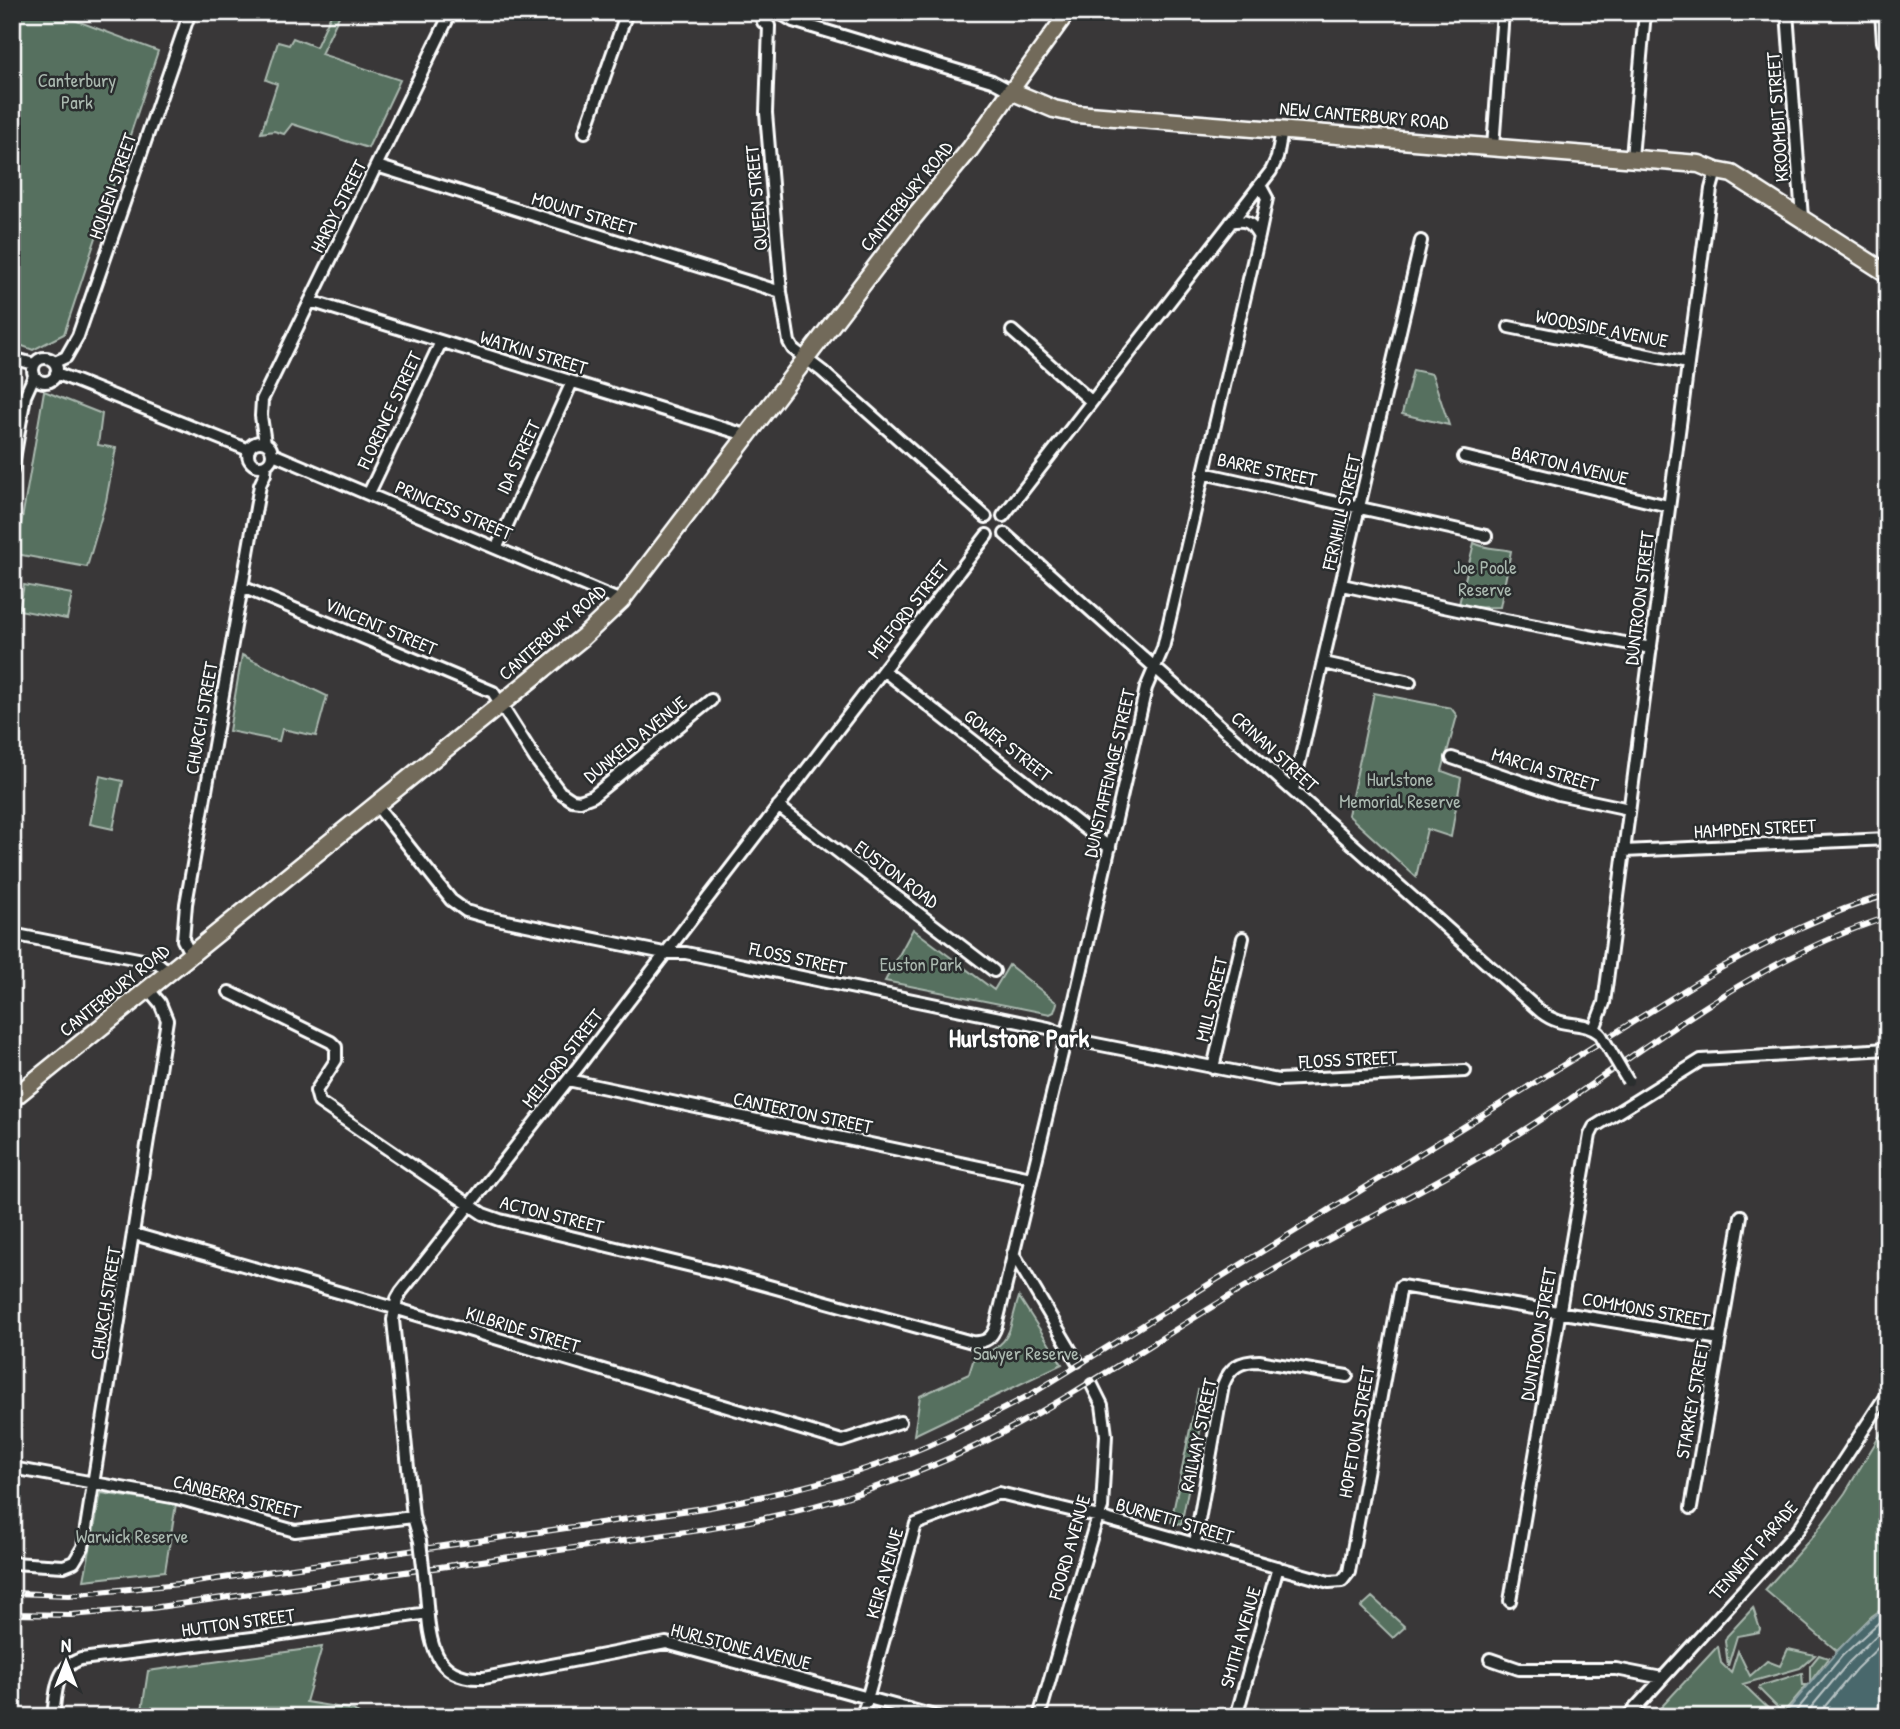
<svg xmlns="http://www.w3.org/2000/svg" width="1900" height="1729" viewBox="0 0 1900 1729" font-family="'Patrick Hand',sans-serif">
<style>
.green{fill:#56705f;stroke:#aab8af;stroke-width:2}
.water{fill:#4a686c;stroke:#92a4a7;stroke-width:2}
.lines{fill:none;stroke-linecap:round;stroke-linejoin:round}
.shore{stroke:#b7c3c4;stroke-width:2}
.minor-casing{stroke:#fff;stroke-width:16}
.major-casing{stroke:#fff;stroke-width:19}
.highway-casing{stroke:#fff;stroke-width:21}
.minor{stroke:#2a2d2e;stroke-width:10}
.major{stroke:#726b5a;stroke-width:14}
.highway{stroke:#726b5a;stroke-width:16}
.rail-casing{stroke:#fff;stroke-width:6}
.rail{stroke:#2a2d2e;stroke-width:3.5;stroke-dasharray:10;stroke-linecap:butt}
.minor-bridge-casing{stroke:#fff;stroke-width:16;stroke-linecap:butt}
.minor-bridge{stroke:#2a2d2e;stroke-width:10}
.labels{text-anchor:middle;stroke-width:5;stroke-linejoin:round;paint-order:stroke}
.park-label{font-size:19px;fill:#aab8af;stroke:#2a2d2e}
.street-label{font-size:19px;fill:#fff;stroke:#2a2d2e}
.district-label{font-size:26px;font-weight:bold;fill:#fff;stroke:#2a2d2e}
</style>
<rect width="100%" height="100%" fill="#393738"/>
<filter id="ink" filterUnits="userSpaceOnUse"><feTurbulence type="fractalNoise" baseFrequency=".0143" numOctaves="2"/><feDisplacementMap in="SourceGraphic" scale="14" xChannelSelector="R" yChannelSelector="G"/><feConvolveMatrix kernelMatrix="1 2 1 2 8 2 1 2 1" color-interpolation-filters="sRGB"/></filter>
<g filter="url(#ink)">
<path class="green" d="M 12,12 L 53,12 L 158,51 L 64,334 L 33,350 L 12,342 Z
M 332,12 L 341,12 L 321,54 L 400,80 L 368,148 L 292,124 L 284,134 L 274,131 L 261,133 L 277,84 L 266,80 L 278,42 L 289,45 L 293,38 L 316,47 Z
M 1413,370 L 1432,374 L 1449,425 L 1402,414 Z
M 44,391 L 102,414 L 98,445 L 116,448 L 106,501 L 87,567 L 16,554 Z
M 1474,543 C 1485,549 1498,548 1511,551 L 1500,607 L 1458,608 Z
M 24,585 L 72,594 L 67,619 L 19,610 Z
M 242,655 L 327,696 L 316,736 L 282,729 L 279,741 L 229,731 Z
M 1374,693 L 1451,708 L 1457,716 L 1442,771 L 1461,778 L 1451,837 L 1427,829 L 1416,877 L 1348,815 Z
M 100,776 L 123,781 L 113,829 L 90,824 Z
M 913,929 L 994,990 L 1009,965 L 1057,1003 L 1054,1012 L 1050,1014 L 885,981 Z
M 1019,1297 L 1062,1364 L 914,1435 L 920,1396 L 969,1374 L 974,1358 C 1013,1344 1007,1334 1019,1297 Z
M 1198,1390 L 1208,1393 L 1181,1525 L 1171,1522 Z
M 1888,1422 L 1888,1605 L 1872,1616 L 1837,1651 L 1765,1590 L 1814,1535 L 1845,1493 Z
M 101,1493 L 176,1504 L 165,1571 L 84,1580 Z
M 1372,1597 L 1405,1627 L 1393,1638 L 1361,1607 Z
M 1753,1608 L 1760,1629 L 1759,1632 L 1737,1636 L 1728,1666 L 1725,1641 L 1727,1636 Z
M 1718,1646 L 1721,1663 L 1731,1673 L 1738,1651 L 1750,1676 L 1767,1661 L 1780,1666 L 1788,1649 L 1815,1655 L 1800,1668 L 1743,1684 L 1777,1717 L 1652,1717 Z
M 322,1647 L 306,1702 L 354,1710 L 362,1717 L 141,1717 L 148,1671 Z
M 1819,1655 L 1828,1658 L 1810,1682 L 1810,1666 Z
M 1802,1673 L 1803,1685 L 1807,1685 L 1783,1713 L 1759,1689 L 1760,1686 Z"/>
<path class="water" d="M 1888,1605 L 1888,1704 L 1882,1717 L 1782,1717 C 1815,1678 1846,1635 1888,1605 Z"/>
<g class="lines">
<path class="shore" d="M 1791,1717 L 1842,1656 L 1888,1614
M 1803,1717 L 1849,1662 L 1888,1624
M 1816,1717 L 1856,1669 L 1888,1638"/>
<defs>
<path id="minor" d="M 760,12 L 763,22 L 769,26
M 1787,12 L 1802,218
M 1881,12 L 1883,42 L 1888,41
M 783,15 L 793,21 L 992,81 L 1011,91
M 769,26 L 766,113 L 781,292 L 789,342 L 793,349 L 822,371 L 986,517
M 585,132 L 627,12
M 1493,147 L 1503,12
M 1632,157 L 1645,12
M 377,166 L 781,292
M 1231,222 C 1246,218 1252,223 1259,236
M 1888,291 L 1886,304 L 1888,327
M 310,301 L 749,436
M 1509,327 L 1688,363
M 1012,331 L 1091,401
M33 370a12 12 0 1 1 24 0a12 12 0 1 1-24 0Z
M 12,358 L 34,364
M 55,362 L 66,357 L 78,336 L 190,12
M 56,373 L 249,450
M248 454a12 12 0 1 1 24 0a12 12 0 1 1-24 0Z
M 265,443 L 261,416 L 262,400 L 451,12
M 273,454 L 621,601
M 1464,457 L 1668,506
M 12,471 L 25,396 L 34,376
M 1203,473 L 1486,536
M 369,493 L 441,342
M 1003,516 L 1271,171 L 1277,158 L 1282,130
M 1005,534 L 1541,1012 C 1564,1030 1581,1019 1599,1033
M 497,547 L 572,382
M 1342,585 L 1495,618 L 1651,648
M 242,587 L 493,692 L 536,760 L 560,792 L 572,800 L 580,801 L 593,796 L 711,700
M 1324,663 L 1410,682
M 883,670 L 1110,848
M 1452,758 L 1558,794 L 1629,809
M 1293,790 L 1421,241
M 377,806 L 451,900 L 466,911 L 487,917 L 664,953 L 686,953 L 1048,1028 L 1081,1041 L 1278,1080 L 1465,1071
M 778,806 L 994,971
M 1624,851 L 1888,839
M 12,934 L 158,963 L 169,972
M 191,955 L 183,940 L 186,904 L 260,485 L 265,474 L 266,465
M 229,992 L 331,1042 L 336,1047 L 336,1060 L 316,1091 L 319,1102 L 483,1214 L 500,1220 L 729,1275 L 972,1342 C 985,1343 992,1339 996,1326 L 1072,1012 L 1146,688 L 1163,648 L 1259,236 L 1267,198 L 1260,185
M 1594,1029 L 1604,1003 L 1711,189 L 1716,171
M 1213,1068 L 1243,938
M 568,1080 L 1031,1178
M 134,1234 L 394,1308 L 842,1441 L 900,1422
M 1013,1253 L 1077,1361
M 12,1468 L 177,1498 L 295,1531 L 413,1517
M 1691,1508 L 1741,1216
M 420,1541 L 413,1517 L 393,1320 L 397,1299 L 401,1292 L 568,1080 L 987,535
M 1195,1543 L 1223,1385 C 1230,1367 1240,1361 1259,1361 L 1347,1376
M 12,1563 L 64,1566 L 74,1562 L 83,1547 L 167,1020 L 160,1003 L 149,990
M 425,1583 C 430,1626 424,1681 484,1678 L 666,1643 L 938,1717
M 1510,1601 L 1590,1135 L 1594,1127 L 1701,1060 L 1888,1049
M 1490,1659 L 1519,1669 L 1616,1669 L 1662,1678
M 53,1717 C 56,1693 55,1667 81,1659 L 269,1636 L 428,1613
M 862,1717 L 916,1524 L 999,1493 L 1099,1517 L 1329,1582 L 1342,1581 L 1349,1572 L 1401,1286 L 1720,1339
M 1039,1717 L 1094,1528 L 1102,1508 L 1106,1435 L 1102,1405 L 1092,1385
M 1236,1717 L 1278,1567
M 1627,1717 L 1798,1530 L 1888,1392"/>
<path id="major" d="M 1011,91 L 1068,12"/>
<path id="highway" d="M 12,1099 L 501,704 L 583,637 L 621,601 L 913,218 L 970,149 L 1011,91 L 1054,109 L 1077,114 L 1699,164 L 1716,171 L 1732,174 L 1888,274"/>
</defs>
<use href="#minor" class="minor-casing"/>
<use href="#major" class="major-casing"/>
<use href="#highway" class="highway-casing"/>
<use href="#minor" class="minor"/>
<use href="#major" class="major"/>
<use href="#highway" class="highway"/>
<defs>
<path id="rail" d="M 12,1593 L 69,1595 L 189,1583 L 710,1507 C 762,1497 814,1486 865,1469 C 922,1451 977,1423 1030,1395 L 1717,970 C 1771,941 1828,911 1888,895
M 12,1614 L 71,1615 L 152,1608 L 707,1529 C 800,1514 892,1487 976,1446 C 1081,1394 1176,1326 1277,1268 C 1365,1218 1456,1175 1541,1119 C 1652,1044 1758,958 1888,917"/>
</defs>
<use href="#rail" class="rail-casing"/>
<use href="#rail" class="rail"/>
<defs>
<path id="minor-bridge" d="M 1601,1035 L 1628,1081
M 420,1541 L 425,1583"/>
</defs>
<use href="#minor-bridge" class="minor-bridge-casing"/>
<use href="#minor-bridge" class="minor-bridge"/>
</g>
</g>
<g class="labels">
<g class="park-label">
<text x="77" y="87">Canterbury<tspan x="77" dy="22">Park</tspan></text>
<text x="1485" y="574">Joe Poole<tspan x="1485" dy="22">Reserve</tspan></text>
<text x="1400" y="786">Hurlstone<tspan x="1400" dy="22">Memorial Reserve</tspan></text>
<text x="921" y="971">Euston Park</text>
<text x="1026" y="1360">Sawyer Reserve</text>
<text x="132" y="1543">Warwick Reserve</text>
</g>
<g class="street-label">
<text transform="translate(1364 115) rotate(5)" y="7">NEW CANTERBURY ROAD</text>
<text transform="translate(1777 117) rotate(-94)" y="7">KROOMBIT STREET</text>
<text transform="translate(112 186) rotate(-71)" y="7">HOLDEN STREET</text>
<text transform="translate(906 196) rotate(-51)" y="7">CANTERBURY ROAD</text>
<text transform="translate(756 198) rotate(-95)" y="7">QUEEN STREET</text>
<text transform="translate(338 206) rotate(-63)" y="7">HARDY STREET</text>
<text transform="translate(584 213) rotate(17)" y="7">MOUNT STREET</text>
<text transform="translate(1602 328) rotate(11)" y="7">WOODSIDE AVENUE</text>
<text transform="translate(534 352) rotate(17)" y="7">WATKIN STREET</text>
<text transform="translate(389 410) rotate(-65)" y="7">FLORENCE STREET</text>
<text transform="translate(518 457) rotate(-65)" y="7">IDA STREET</text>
<text transform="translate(1570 465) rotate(13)" y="7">BARTON AVENUE</text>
<text transform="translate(1267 469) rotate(12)" y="7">BARRE STREET</text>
<text transform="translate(454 510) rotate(23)" y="7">PRINCESS STREET</text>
<text transform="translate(1341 512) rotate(-77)" y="7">FERNHILL STREET</text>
<text transform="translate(1639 598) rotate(-83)" y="7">DUNTROON STREET</text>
<text transform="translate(908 609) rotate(-52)" y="7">MELFORD STREET</text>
<text transform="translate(381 626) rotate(23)" y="7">VINCENT STREET</text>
<text transform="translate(552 632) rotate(-41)" y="7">CANTERBURY ROAD</text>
<text transform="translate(201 718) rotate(-80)" y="7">CHURCH STREET</text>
<text transform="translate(635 739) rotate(-39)" y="7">DUNKELD AVENUE</text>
<text transform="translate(1008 745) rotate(38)" y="7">GOWER STREET</text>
<text transform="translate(1275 751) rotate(42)" y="7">CRINAN STREET</text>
<text transform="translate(1545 769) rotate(17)" y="7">MARCIA STREET</text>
<text transform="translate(1109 773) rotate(-77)" y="7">DUNSTAFFENAGE STREET</text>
<text transform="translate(1755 828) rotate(-3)" y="7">HAMPDEN STREET</text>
<text transform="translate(897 874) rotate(37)" y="7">EUSTON ROAD</text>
<text transform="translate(798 958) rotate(12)" y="7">FLOSS STREET</text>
<text transform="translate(114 990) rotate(-39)" y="7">CANTERBURY ROAD</text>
<text transform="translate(1211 999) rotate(-77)" y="7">MILL STREET</text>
<text transform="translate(562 1058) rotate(-52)" y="7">MELFORD STREET</text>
<text transform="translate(1348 1059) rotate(-3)" y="7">FLOSS STREET</text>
<text transform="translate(803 1112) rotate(12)" y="7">CANTERTON STREET</text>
<text transform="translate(552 1214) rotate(14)" y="7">ACTON STREET</text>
<text transform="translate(105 1303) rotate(-81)" y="7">CHURCH STREET</text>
<text transform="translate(1646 1309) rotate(10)" y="7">COMMONS STREET</text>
<text transform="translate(523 1329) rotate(17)" y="7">KILBRIDE STREET</text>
<text transform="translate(1538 1334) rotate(-80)" y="7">DUNTROON STREET</text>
<text transform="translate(1692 1400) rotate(-80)" y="7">STARKEY STREET</text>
<text transform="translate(1356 1432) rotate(-80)" y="7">HOPETOUN STREET</text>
<text transform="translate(1198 1435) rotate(-78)" y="7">RAILWAY STREET</text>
<text transform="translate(237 1496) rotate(14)" y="7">CANBERRA STREET</text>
<text transform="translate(1175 1520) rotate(16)" y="7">BURNETT STREET</text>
<text transform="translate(1069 1547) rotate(-74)" y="7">FOORD AVENUE</text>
<text transform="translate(1753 1550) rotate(-49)" y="7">TENNENT PARADE</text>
<text transform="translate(884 1573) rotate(-74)" y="7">KEIR AVENUE</text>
<text transform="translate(238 1622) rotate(-8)" y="7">HUTTON STREET</text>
<text transform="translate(1240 1637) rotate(-74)" y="7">SMITH AVENUE</text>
<text transform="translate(741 1646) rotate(14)" y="7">HURLSTONE AVENUE</text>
</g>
<g class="district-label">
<text x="1019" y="1047">Hurlstone Park</text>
</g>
</g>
<rect width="1900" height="1729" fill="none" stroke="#2a2d2e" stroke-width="42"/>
<rect x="21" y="21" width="1858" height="1687" fill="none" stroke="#fff" stroke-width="2.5" filter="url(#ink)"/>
<g transform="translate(66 1662)" stroke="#2a2d2e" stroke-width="5" paint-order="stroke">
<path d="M0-5L12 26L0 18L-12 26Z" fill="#ffffff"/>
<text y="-10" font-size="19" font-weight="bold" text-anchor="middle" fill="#ffffff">N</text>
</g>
</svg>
